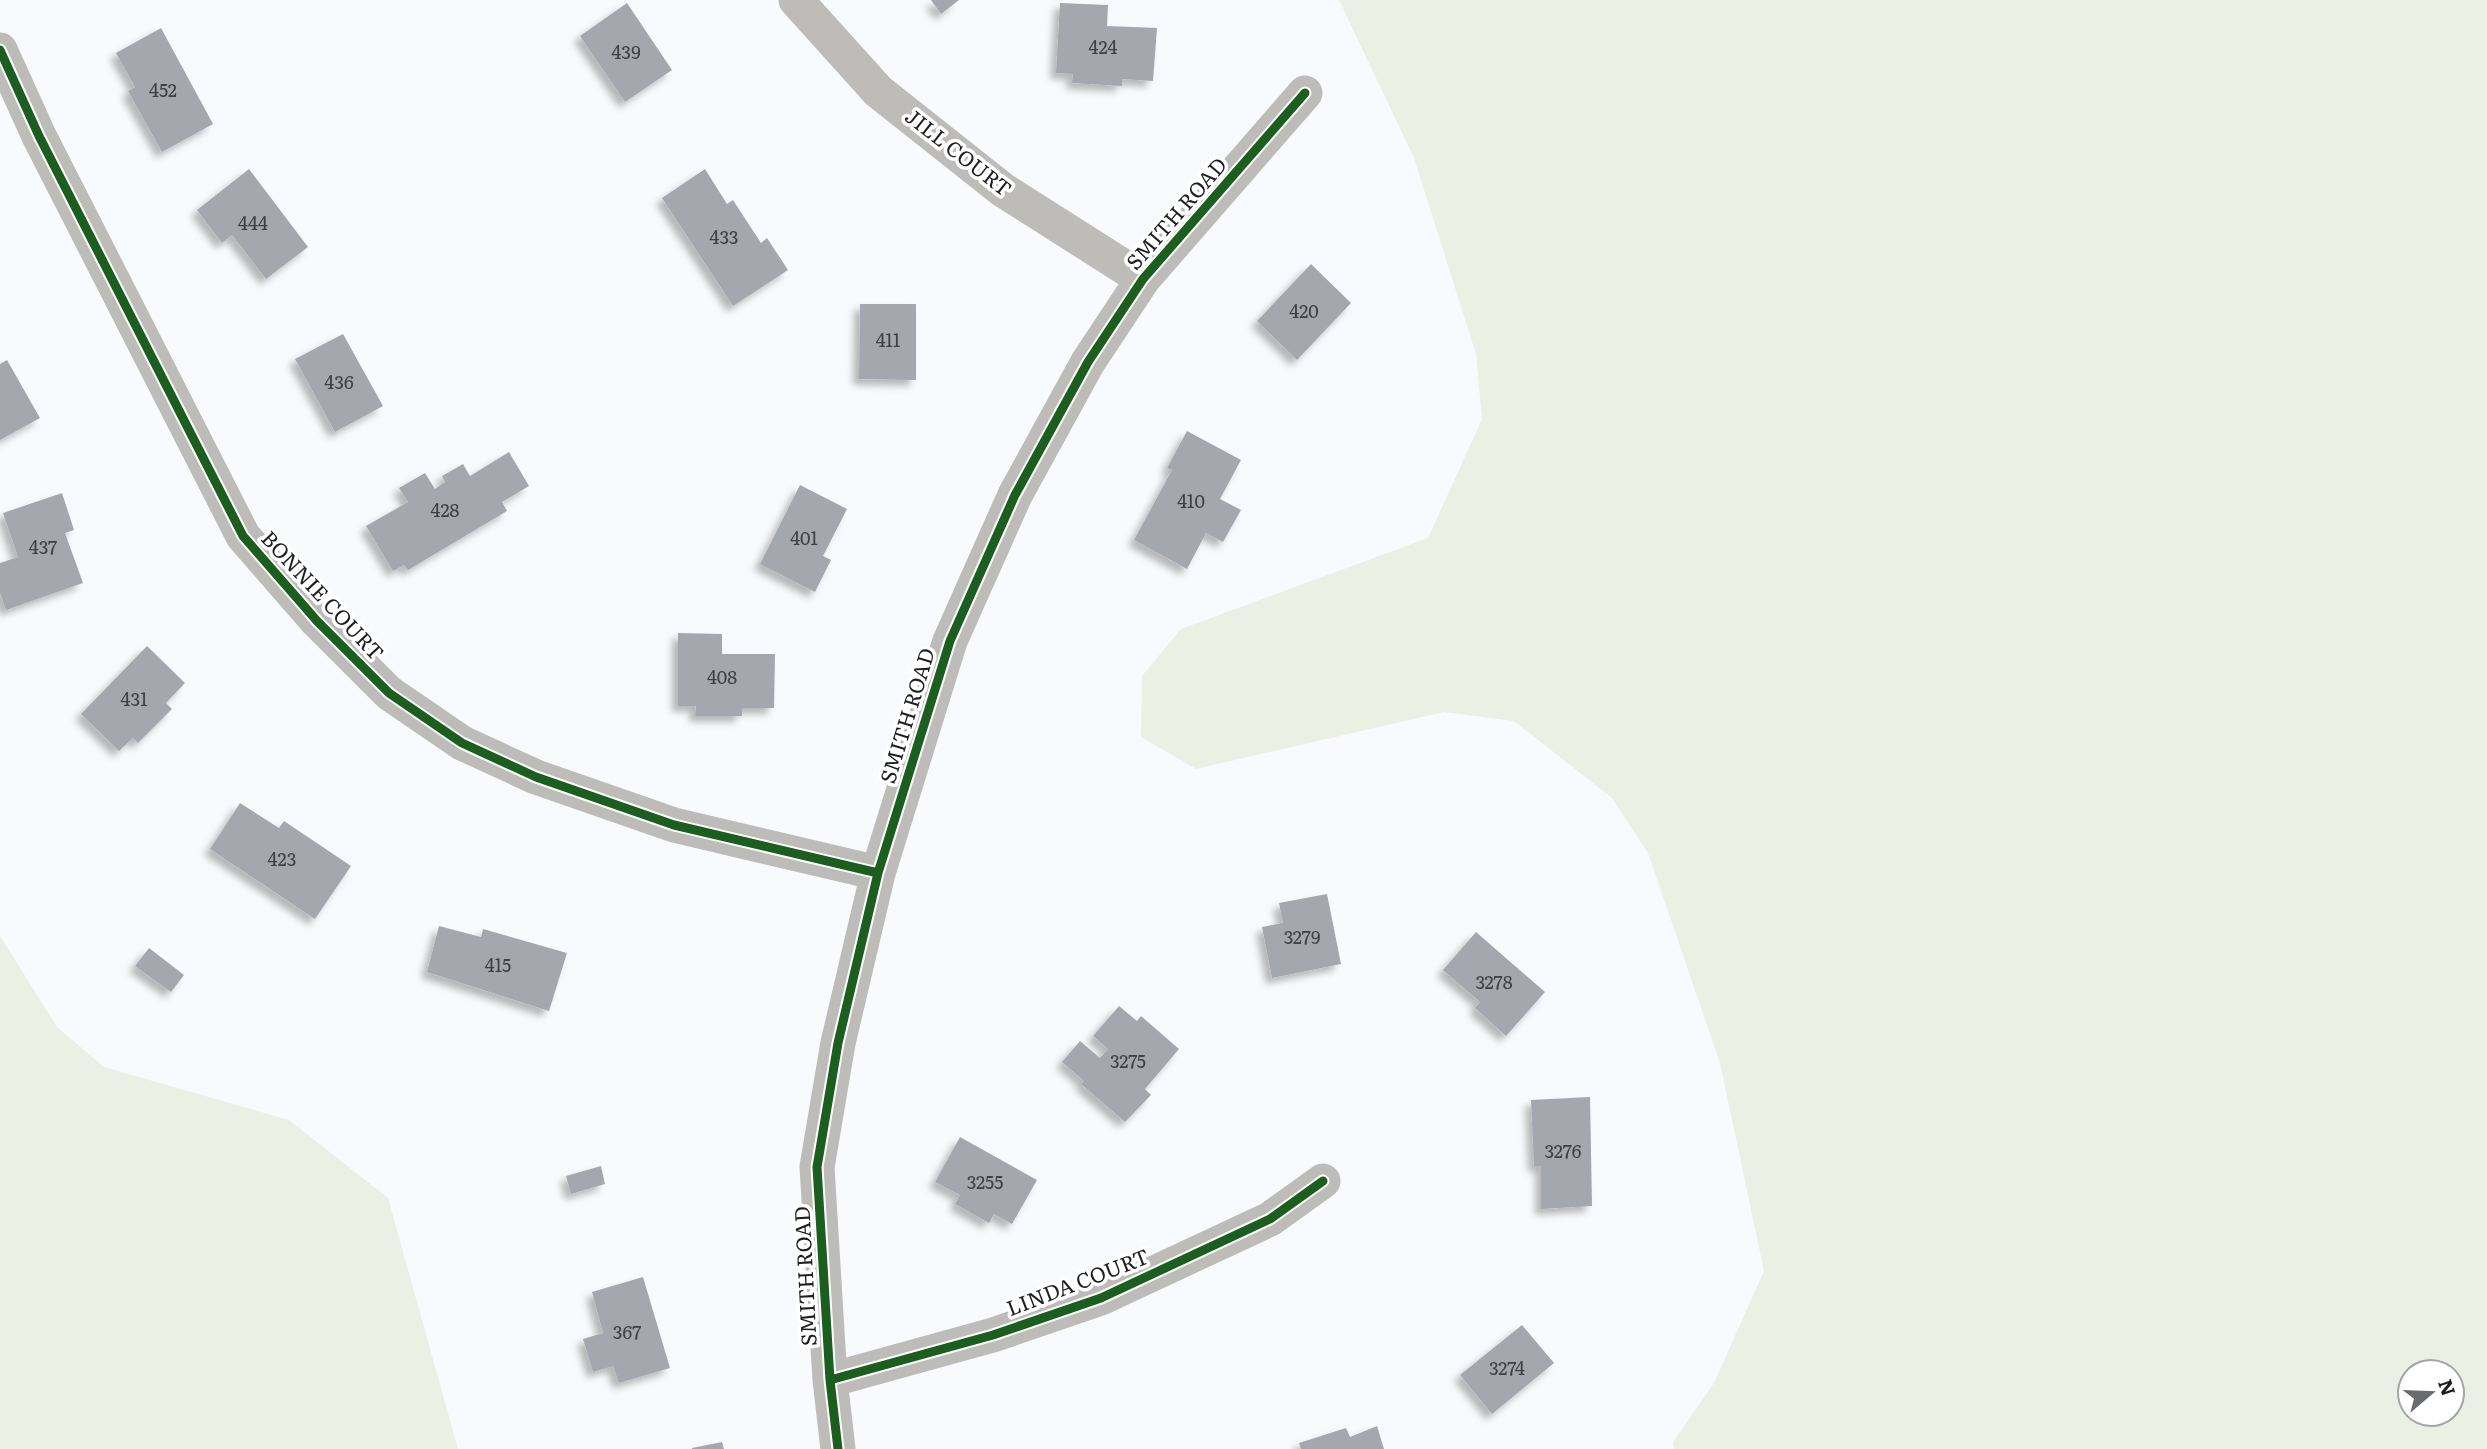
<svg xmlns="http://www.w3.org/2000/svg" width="2487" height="1449" viewBox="0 0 2487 1449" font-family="Literata,serif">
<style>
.green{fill:#eaf0e4;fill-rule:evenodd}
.building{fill:#a5a7af;filter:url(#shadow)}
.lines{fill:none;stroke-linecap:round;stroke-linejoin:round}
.street{stroke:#bdbcb8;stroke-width:35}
.cycleway-casing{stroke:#fff;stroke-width:13}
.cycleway{stroke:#1b5e20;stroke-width:9}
.labels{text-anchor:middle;stroke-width:7;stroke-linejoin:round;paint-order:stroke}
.number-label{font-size:18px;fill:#3f4044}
.street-label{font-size:21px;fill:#1d1e20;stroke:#fff}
</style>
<defs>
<filter id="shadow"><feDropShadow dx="-6" dy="6" stdDeviation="3.5" flood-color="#0004"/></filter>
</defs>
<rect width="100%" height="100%" fill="#f9fafd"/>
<path class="green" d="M 1339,0 L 2487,0 L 2487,1449 L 1674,1449 L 1673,1442 L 1714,1383 L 1764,1271 L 1720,1063 L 1648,853 L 1612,798 L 1514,721 L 1444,712 L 1196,769 L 1141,737 L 1142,676 L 1181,629 L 1428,538 L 1482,419 L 1476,354 L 1414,158 ZM 2452,1372 L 2452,1414 L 2410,1414 L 2410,1372 Z
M 0,936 L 57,1027 L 104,1067 L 289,1120 L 388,1198 L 458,1449 L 0,1449 Z"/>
<path class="building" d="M 931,0 L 959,0 L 941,14 Z
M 627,3 L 672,70 L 625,102 L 580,36 Z
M 1060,3 L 1108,5 L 1107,26 L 1157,28 L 1153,81 L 1122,79 L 1122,86 L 1072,83 L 1073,74 L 1056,73 Z
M 161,28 L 213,124 L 162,152 L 128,91 L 135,87 L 116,53 Z
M 249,169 L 308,247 L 266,279 L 232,235 L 222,243 L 197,210 Z
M 705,169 L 727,204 L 733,200 L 761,243 L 767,238 L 788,270 L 733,306 L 662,198 Z
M 1311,264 L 1351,303 L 1297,360 L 1257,321 Z
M 860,304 L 916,304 L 916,380 L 859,379 Z
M 343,334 L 383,406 L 335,432 L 295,359 Z
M 7,360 L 40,418 L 0,440 L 0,364 Z
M 1187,431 L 1241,460 L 1220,499 L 1241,510 L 1223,542 L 1206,533 L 1187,569 L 1134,540 L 1172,470 L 1167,468 Z
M 509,452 L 529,486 L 502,502 L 507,511 L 408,570 L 404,565 L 393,571 L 366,526 L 408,502 L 399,488 L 425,473 L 435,489 L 445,482 L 442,476 L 463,464 L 470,476 Z
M 800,485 L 847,509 L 823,556 L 831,560 L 815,592 L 760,564 Z
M 62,493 L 74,530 L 65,533 L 83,583 L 6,610 L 0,593 L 0,563 L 18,557 L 3,513 Z
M 678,633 L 722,634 L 722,654 L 775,654 L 774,708 L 742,708 L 742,716 L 695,716 L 696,706 L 678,706 Z
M 147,646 L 185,683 L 166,703 L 172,709 L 138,743 L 133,738 L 119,751 L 81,714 Z
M 240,803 L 279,828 L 284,821 L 351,866 L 315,919 L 210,849 Z
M 1327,894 L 1341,964 L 1272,978 L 1262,927 L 1283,923 L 1279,903 Z
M 439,926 L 481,937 L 483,929 L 567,953 L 549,1011 L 427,972 Z
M 1476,932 L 1545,992 L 1506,1036 L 1475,1008 L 1480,1002 L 1443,970 Z
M 149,948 L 184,975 L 171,992 L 135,966 Z
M 1119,1006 L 1137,1021 L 1141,1016 L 1179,1049 L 1145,1089 L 1151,1095 L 1125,1122 L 1081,1084 L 1084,1081 L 1062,1062 L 1080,1041 L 1100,1058 L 1108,1049 L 1093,1036 Z
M 1590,1097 L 1592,1206 L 1541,1209 L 1541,1166 L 1534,1166 L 1531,1100 Z
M 960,1137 L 1037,1180 L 1012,1224 L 994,1214 L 989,1223 L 955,1204 L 960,1195 L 935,1182 Z
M 601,1166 L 605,1184 L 571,1194 L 566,1176 Z
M 643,1277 L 670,1368 L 619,1383 L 613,1366 L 593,1372 L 583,1339 L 603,1333 L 592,1292 Z
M 1522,1325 L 1554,1363 L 1492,1414 L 1460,1375 Z
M 1377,1426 L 1384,1449 L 1301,1449 L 1299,1443 L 1346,1428 L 1350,1437 Z
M 722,1442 L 724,1449 L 692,1449 L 692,1448 Z"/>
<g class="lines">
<path class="street" d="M 796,0 L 878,91 L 1003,190 L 1143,279
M 0,50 L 39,136 L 243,536 L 317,621 L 389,693 L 462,743 L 536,777 L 674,825 L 878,873
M 830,1380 L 993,1335 L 1101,1298 L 1270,1219 L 1323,1181
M 838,1449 L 830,1380 L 817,1167 L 838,1043 L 878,873 L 950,641 L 1015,495 L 1088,362 L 1143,279 L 1305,93"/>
<defs>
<path id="cycleway" d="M 0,50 L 39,136 L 243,536 L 317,621 L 389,693 L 462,743 L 536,777 L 674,825 L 878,873
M 830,1380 L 993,1335 L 1101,1298 L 1270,1219 L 1323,1181
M 838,1449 L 830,1380 L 817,1167 L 838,1043 L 878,873 L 950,641 L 1015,495 L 1088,362 L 1143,279 L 1305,93"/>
</defs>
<use href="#cycleway" class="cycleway-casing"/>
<use href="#cycleway" class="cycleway"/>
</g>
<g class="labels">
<g class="number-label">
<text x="1103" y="54">424</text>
<text x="626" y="59">439</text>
<text x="163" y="97">452</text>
<text x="253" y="230">444</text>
<text x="724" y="244">433</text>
<text x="1304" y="318">420</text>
<text x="888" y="347">411</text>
<text x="339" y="389">436</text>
<text x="1191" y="508">410</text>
<text x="445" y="517">428</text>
<text x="804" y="545">401</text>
<text x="43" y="554">437</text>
<text x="722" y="684">408</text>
<text x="134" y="706">431</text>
<text x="282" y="866">423</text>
<text x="1302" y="944">3279</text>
<text x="498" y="972">415</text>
<text x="1494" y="989">3278</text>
<text x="1128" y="1068">3275</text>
<text x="1563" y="1158">3276</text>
<text x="985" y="1189">3255</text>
<text x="627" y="1339">367</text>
<text x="1507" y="1375">3274</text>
</g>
<g class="street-label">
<text transform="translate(958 153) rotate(38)" y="7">JILL COURT</text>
<text transform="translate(1177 214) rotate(-49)" y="7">SMITH ROAD</text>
<text transform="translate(322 596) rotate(47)" y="7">BONNIE COURT</text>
<text transform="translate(908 716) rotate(-73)" y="7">SMITH ROAD</text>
<text transform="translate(806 1276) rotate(-93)" y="7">SMITH ROAD</text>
<text transform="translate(1078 1283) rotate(-21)" y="7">LINDA COURT</text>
</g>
</g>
<g transform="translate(2431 1393) rotate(71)"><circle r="33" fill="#ffffff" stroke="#a5a5a6" stroke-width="2"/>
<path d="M0-5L12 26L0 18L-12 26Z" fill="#6a6b6d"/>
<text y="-10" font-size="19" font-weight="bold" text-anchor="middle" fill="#1d1e20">N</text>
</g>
</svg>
